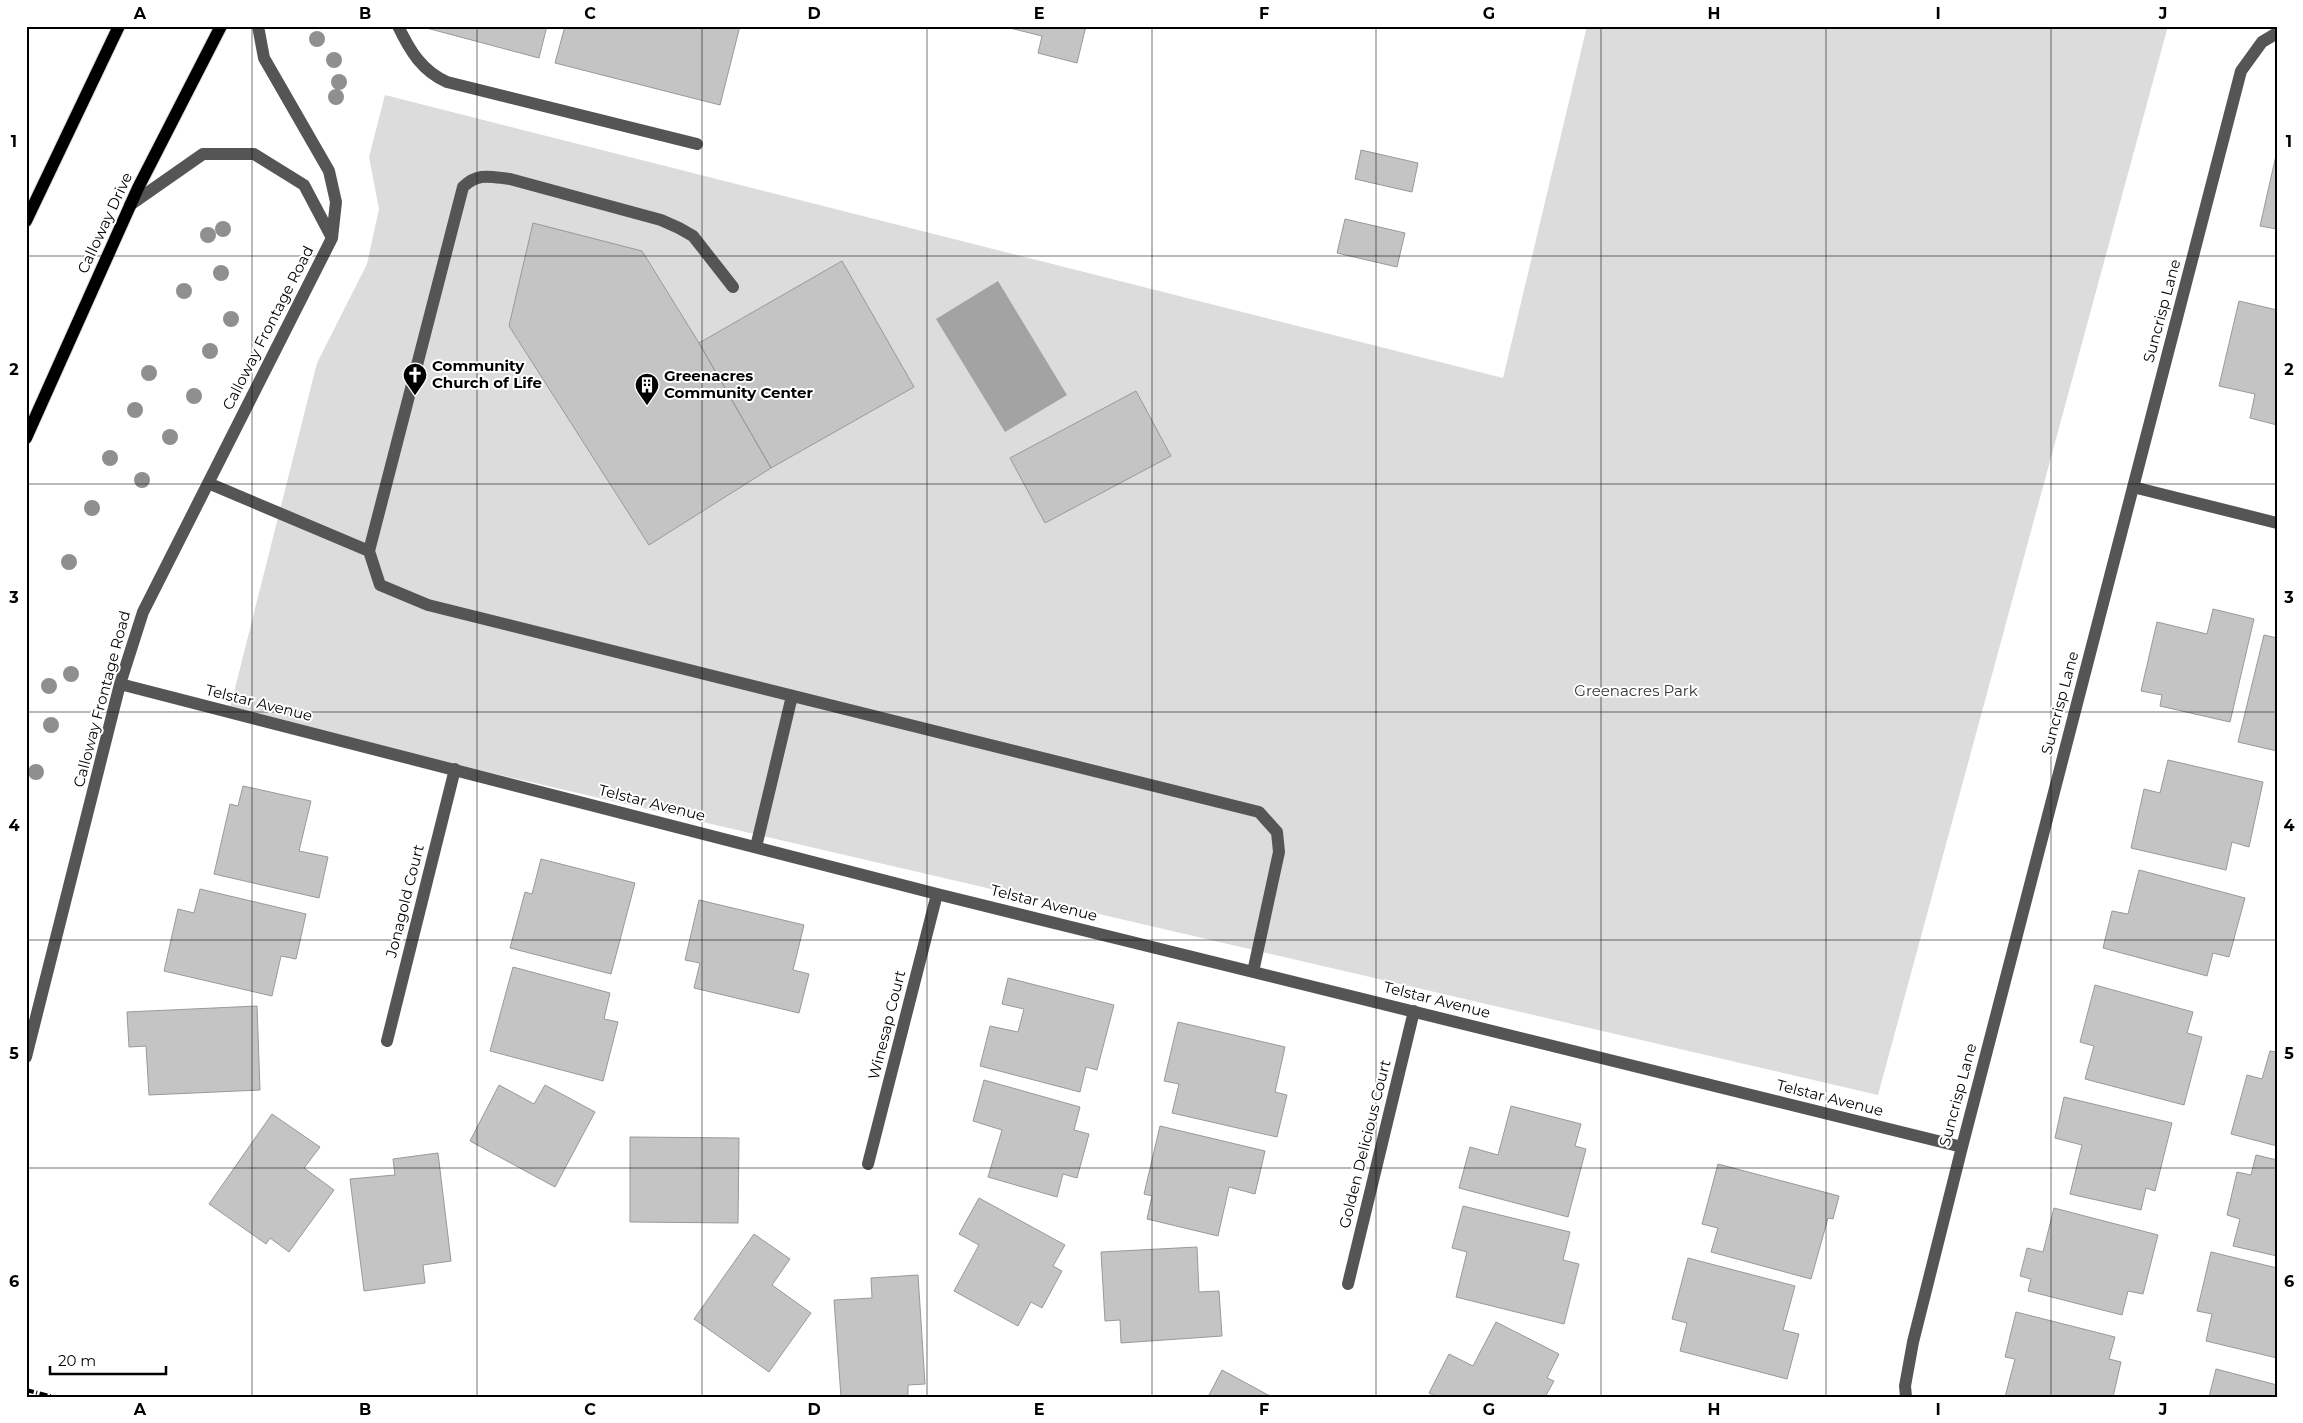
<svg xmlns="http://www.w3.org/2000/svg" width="2303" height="1423" viewBox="0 0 2303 1423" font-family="Montserrat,sans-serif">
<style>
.green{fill:#dcdcdc}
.water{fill:#a3a3a3}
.building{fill:#c4c4c4;stroke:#999}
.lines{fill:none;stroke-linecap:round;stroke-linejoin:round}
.major-casing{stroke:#dbdbdb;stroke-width:14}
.minor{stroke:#555;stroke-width:12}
.major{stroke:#000;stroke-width:12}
.rail{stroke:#000;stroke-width:4;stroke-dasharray:8 2.5 1 2.5;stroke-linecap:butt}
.tree{fill:#8f8f8f}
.grid{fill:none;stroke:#000;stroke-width:1;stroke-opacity:0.55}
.labels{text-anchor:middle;stroke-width:4;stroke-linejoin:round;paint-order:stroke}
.street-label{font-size:15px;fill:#000;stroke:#fff}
.poi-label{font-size:15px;font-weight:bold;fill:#000;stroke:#fff;text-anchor:start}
.park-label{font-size:15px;fill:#333;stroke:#fff}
.neatline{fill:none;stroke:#000;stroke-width:2}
.grid-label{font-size:16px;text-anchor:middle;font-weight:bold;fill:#000}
</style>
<rect width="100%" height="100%" fill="#fff"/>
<path class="green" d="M 1587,26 L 2168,26 L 1878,1095 L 229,712 L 317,363 L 367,264 L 379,209 L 369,157 L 385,95 L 1503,378 Z"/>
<path class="water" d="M 998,281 L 1067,395 L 1005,432 L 936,319 Z"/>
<path class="building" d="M 419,26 L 547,26 L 539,58 Z
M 565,26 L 740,26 L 720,105 L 555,63 Z
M 1002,26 L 1086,26 L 1077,63 L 1038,53 L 1042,36 Z
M 1361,150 L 1418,163 L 1412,192 L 1355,179 Z
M 2277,151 L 2277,229 L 2260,226 Z
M 1345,219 L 1405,233 L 1397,267 L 1337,253 Z
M 533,223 L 642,251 L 699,343 L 771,468 L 649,545 L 509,326 Z
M 842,261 L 914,387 L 771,468 L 699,343 Z
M 2239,301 L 2277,310 L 2277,425 L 2250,418 L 2255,394 L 2219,386 Z
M 1136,391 L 1171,456 L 1045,523 L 1010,458 Z
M 2213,609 L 2254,619 L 2230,722 L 2160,706 L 2162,695 L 2141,691 L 2157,622 L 2207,634 Z
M 2264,635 L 2277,638 L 2277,751 L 2238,742 Z
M 2168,760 L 2263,782 L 2249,847 L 2232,842 L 2226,870 L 2131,848 L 2144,789 L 2160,793 Z
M 243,786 L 311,801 L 299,851 L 328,857 L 319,898 L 214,874 L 230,804 L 238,806 Z
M 541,859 L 635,883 L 611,974 L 510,948 L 525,892 L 532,894 Z
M 2139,870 L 2245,898 L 2229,957 L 2213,953 L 2207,976 L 2103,948 L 2112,911 L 2128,914 Z
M 200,889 L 306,914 L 296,959 L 281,956 L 272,996 L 164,971 L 178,909 L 194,913 Z
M 699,900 L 804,925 L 793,970 L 809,974 L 799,1013 L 694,988 L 700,963 L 685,960 Z
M 513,967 L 610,993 L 604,1019 L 618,1022 L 603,1081 L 490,1051 Z
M 1008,978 L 1114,1005 L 1097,1070 L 1086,1067 L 1080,1092 L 980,1066 L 990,1026 L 1018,1032 L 1024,1009 L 1002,1004 Z
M 2095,985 L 2193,1012 L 2187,1033 L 2202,1037 L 2184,1105 L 2085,1079 L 2094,1046 L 2080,1042 Z
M 257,1006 L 260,1090 L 149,1095 L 146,1046 L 129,1047 L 127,1012 Z
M 1178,1022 L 1285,1047 L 1275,1092 L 1287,1095 L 1277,1137 L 1172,1113 L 1179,1084 L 1164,1081 Z
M 2270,1051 L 2277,1052 L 2277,1146 L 2231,1134 L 2247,1075 L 2262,1079 Z
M 984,1080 L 1080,1107 L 1074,1130 L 1089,1134 L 1077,1178 L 1063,1174 L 1057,1197 L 988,1177 L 1002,1130 L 973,1121 Z
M 499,1085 L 534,1104 L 545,1085 L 595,1112 L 555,1187 L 470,1141 Z
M 2064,1097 L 2172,1123 L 2155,1191 L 2146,1188 L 2141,1210 L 2070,1194 L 2082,1145 L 2055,1138 Z
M 1511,1106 L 1581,1124 L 1575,1146 L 1586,1149 L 1568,1217 L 1459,1188 L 1470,1147 L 1498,1155 Z
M 272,1114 L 320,1147 L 304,1168 L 334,1190 L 289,1252 L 270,1238 L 266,1244 L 209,1204 Z
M 1160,1126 L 1265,1151 L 1255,1194 L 1229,1187 L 1218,1236 L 1147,1219 L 1152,1196 L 1144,1194 Z
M 630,1137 L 739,1138 L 738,1223 L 630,1222 Z
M 438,1153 L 451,1261 L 423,1265 L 425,1283 L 364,1291 L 350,1179 L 395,1175 L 393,1159 Z
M 2256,1155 L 2277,1160 L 2277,1256 L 2233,1246 L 2240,1219 L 2227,1215 L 2237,1172 L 2251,1175 Z
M 1718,1164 L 1839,1196 L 1833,1219 L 1828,1218 L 1811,1279 L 1711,1252 L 1718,1228 L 1702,1224 Z
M 979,1198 L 1065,1245 L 1053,1266 L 1062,1271 L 1042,1308 L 1031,1302 L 1018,1326 L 954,1291 L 979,1245 L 959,1234 Z
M 1463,1206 L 1570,1232 L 1563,1260 L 1579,1264 L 1564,1324 L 1456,1297 L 1467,1252 L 1452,1248 Z
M 2054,1208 L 2158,1235 L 2143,1294 L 2128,1291 L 2122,1315 L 2028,1291 L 2031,1279 L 2020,1276 L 2027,1248 L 2043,1252 Z
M 754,1234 L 790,1259 L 772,1285 L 811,1313 L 769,1372 L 694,1319 Z
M 1197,1247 L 1199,1292 L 1219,1291 L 1222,1336 L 1121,1343 L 1120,1320 L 1105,1321 L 1101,1252 Z
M 2211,1252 L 2277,1268 L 2277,1358 L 2206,1341 L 2212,1314 L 2197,1311 Z
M 1688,1258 L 1795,1286 L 1783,1330 L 1799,1334 L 1787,1379 L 1680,1351 L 1687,1323 L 1672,1319 Z
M 918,1275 L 925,1384 L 908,1385 L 908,1397 L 841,1397 L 834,1300 L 872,1298 L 871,1278 Z
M 2016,1312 L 2115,1337 L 2109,1359 L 2121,1362 L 2113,1397 L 2005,1397 L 2015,1359 L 2005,1357 Z
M 1496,1322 L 1559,1354 L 1547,1378 L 1554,1381 L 1545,1397 L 1437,1397 L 1429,1393 L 1449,1354 L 1473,1366 Z
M 2216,1369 L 2277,1385 L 2277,1397 L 2209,1397 Z
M 1222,1370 L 1270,1396 L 1270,1397 L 1208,1397 Z"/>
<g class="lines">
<defs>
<path id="major" d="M 26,221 L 119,26
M 26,438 L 138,188 L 221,26"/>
</defs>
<use href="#major" class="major-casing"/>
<path class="minor" d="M 398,26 C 410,51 422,71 447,82 L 697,144
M 130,205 L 203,154 L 254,154 L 304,185 L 332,238 L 336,202 L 329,171 L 264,58 L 258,26
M 208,483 L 369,551 L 380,585 L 428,605 L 1259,812 L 1277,832 L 1279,852 L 1253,972
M 2133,487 L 2277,523
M 369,551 L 463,187 C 478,172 491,177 510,179 L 661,220 L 679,228 L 693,236 L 733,287
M 120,684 L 937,894 L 1962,1147
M 756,847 L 792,696
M 387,1041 L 455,769
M 26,1057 L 120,684 L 143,612 L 332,238
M 868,1164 L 937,894
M 1348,1284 L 1414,1011
M 1906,1397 L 1905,1386 L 1913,1342 L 1962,1147 L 2241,71 L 2262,42 L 2277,33"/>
<use href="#major" class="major"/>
<path class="rail" d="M 26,1390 L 54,1397"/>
</g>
<g class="tree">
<circle cx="317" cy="39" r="8"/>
<circle cx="334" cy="60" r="8"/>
<circle cx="339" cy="82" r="8"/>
<circle cx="336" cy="97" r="8"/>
<circle cx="223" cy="229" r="8"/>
<circle cx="208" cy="235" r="8"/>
<circle cx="221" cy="273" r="8"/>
<circle cx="184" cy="291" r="8"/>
<circle cx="231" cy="319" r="8"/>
<circle cx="210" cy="351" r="8"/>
<circle cx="149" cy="373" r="8"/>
<circle cx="194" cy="396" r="8"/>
<circle cx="135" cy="410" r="8"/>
<circle cx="170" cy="437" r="8"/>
<circle cx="110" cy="458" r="8"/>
<circle cx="142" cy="480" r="8"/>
<circle cx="92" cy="508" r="8"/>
<circle cx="69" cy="562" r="8"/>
<circle cx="71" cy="674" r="8"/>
<circle cx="49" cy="686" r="8"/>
<circle cx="51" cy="725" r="8"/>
<circle cx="36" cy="772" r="8"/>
</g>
<path class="grid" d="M 252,26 L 252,1397M 477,26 L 477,1397M 702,26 L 702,1397M 927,26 L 927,1397M 1152,26 L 1152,1397M 1376,26 L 1376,1397M 1601,26 L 1601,1397M 1826,26 L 1826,1397M 2051,26 L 2051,1397M 26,256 L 2277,256M 26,484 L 2277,484M 26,712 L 2277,712M 26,940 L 2277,940M 26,1168 L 2277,1168"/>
<defs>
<symbol id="church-pin" viewBox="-11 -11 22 30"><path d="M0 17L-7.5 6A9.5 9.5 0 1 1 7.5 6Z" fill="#000" stroke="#fff"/><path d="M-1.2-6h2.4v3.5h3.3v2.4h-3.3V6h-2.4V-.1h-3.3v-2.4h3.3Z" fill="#fff"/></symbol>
<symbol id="building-pin" viewBox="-11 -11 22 30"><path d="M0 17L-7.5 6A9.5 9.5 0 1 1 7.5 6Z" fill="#000" stroke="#fff"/><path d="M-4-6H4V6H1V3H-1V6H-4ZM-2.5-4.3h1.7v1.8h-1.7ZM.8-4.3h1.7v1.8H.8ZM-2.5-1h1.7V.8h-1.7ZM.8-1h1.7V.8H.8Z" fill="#fff"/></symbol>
</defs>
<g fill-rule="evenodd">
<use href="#church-pin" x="401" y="361" width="28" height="38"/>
<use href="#building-pin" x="633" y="371" width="28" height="38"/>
</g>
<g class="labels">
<g class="street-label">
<text transform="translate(105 223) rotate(-65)" y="5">Calloway Drive</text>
<text transform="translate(2162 311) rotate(-75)" y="5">Suncrisp Lane</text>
<text transform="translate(268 328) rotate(-63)" y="5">Calloway Frontage Road</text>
<text transform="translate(102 699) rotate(-75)" y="5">Calloway Frontage Road</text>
<text transform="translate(259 703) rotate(14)" y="5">Telstar Avenue</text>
<text transform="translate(2060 703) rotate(-75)" y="5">Suncrisp Lane</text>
<text transform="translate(652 803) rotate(14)" y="5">Telstar Avenue</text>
<text transform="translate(405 901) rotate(-76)" y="5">Jonagold Court</text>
<text transform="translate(1044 903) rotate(14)" y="5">Telstar Avenue</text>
<text transform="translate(1437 1000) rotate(14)" y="5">Telstar Avenue</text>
<text transform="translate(887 1025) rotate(-76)" y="5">Winesap Court</text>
<text transform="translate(1958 1095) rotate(-75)" y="5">Suncrisp Lane</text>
<text transform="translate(1830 1098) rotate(14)" y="5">Telstar Avenue</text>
<text transform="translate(1365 1144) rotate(-76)" y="5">Golden Delicious Court</text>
</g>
<g class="poi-label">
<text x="432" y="371">Community<tspan x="432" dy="17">Church of Life</tspan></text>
<text x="664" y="381">Greenacres<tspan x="664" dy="17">Community Center</tspan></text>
</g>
<g class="park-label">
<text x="1636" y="696">Greenacres Park</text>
</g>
</g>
<rect width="2303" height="1423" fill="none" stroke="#ffffff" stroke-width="55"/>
<path d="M50 1366v8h116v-8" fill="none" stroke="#000000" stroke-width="2.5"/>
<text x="58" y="1366" font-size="15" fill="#000000" stroke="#ffffff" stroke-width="4" paint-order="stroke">20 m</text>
<rect x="28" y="28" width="2248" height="1368" class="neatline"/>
<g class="grid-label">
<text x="140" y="19">A</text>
<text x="365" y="19">B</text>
<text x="590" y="19">C</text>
<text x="814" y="19">D</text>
<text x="1039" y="19">E</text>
<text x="1264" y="19">F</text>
<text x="1489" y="19">G</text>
<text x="1714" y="19">H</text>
<text x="1938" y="19">I</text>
<text x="2163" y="19">J</text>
<text x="14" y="147">1</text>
<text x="2289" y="147">1</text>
<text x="14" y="375">2</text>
<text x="2289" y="375">2</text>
<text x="14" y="603">3</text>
<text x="2289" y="603">3</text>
<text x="14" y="831">4</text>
<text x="2289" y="831">4</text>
<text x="14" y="1059">5</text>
<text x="2289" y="1059">5</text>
<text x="14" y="1287">6</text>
<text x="2289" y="1287">6</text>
<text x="140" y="1415">A</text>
<text x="365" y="1415">B</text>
<text x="590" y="1415">C</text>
<text x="814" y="1415">D</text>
<text x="1039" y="1415">E</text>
<text x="1264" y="1415">F</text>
<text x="1489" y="1415">G</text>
<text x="1714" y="1415">H</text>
<text x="1938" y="1415">I</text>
<text x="2163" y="1415">J</text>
</g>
</svg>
